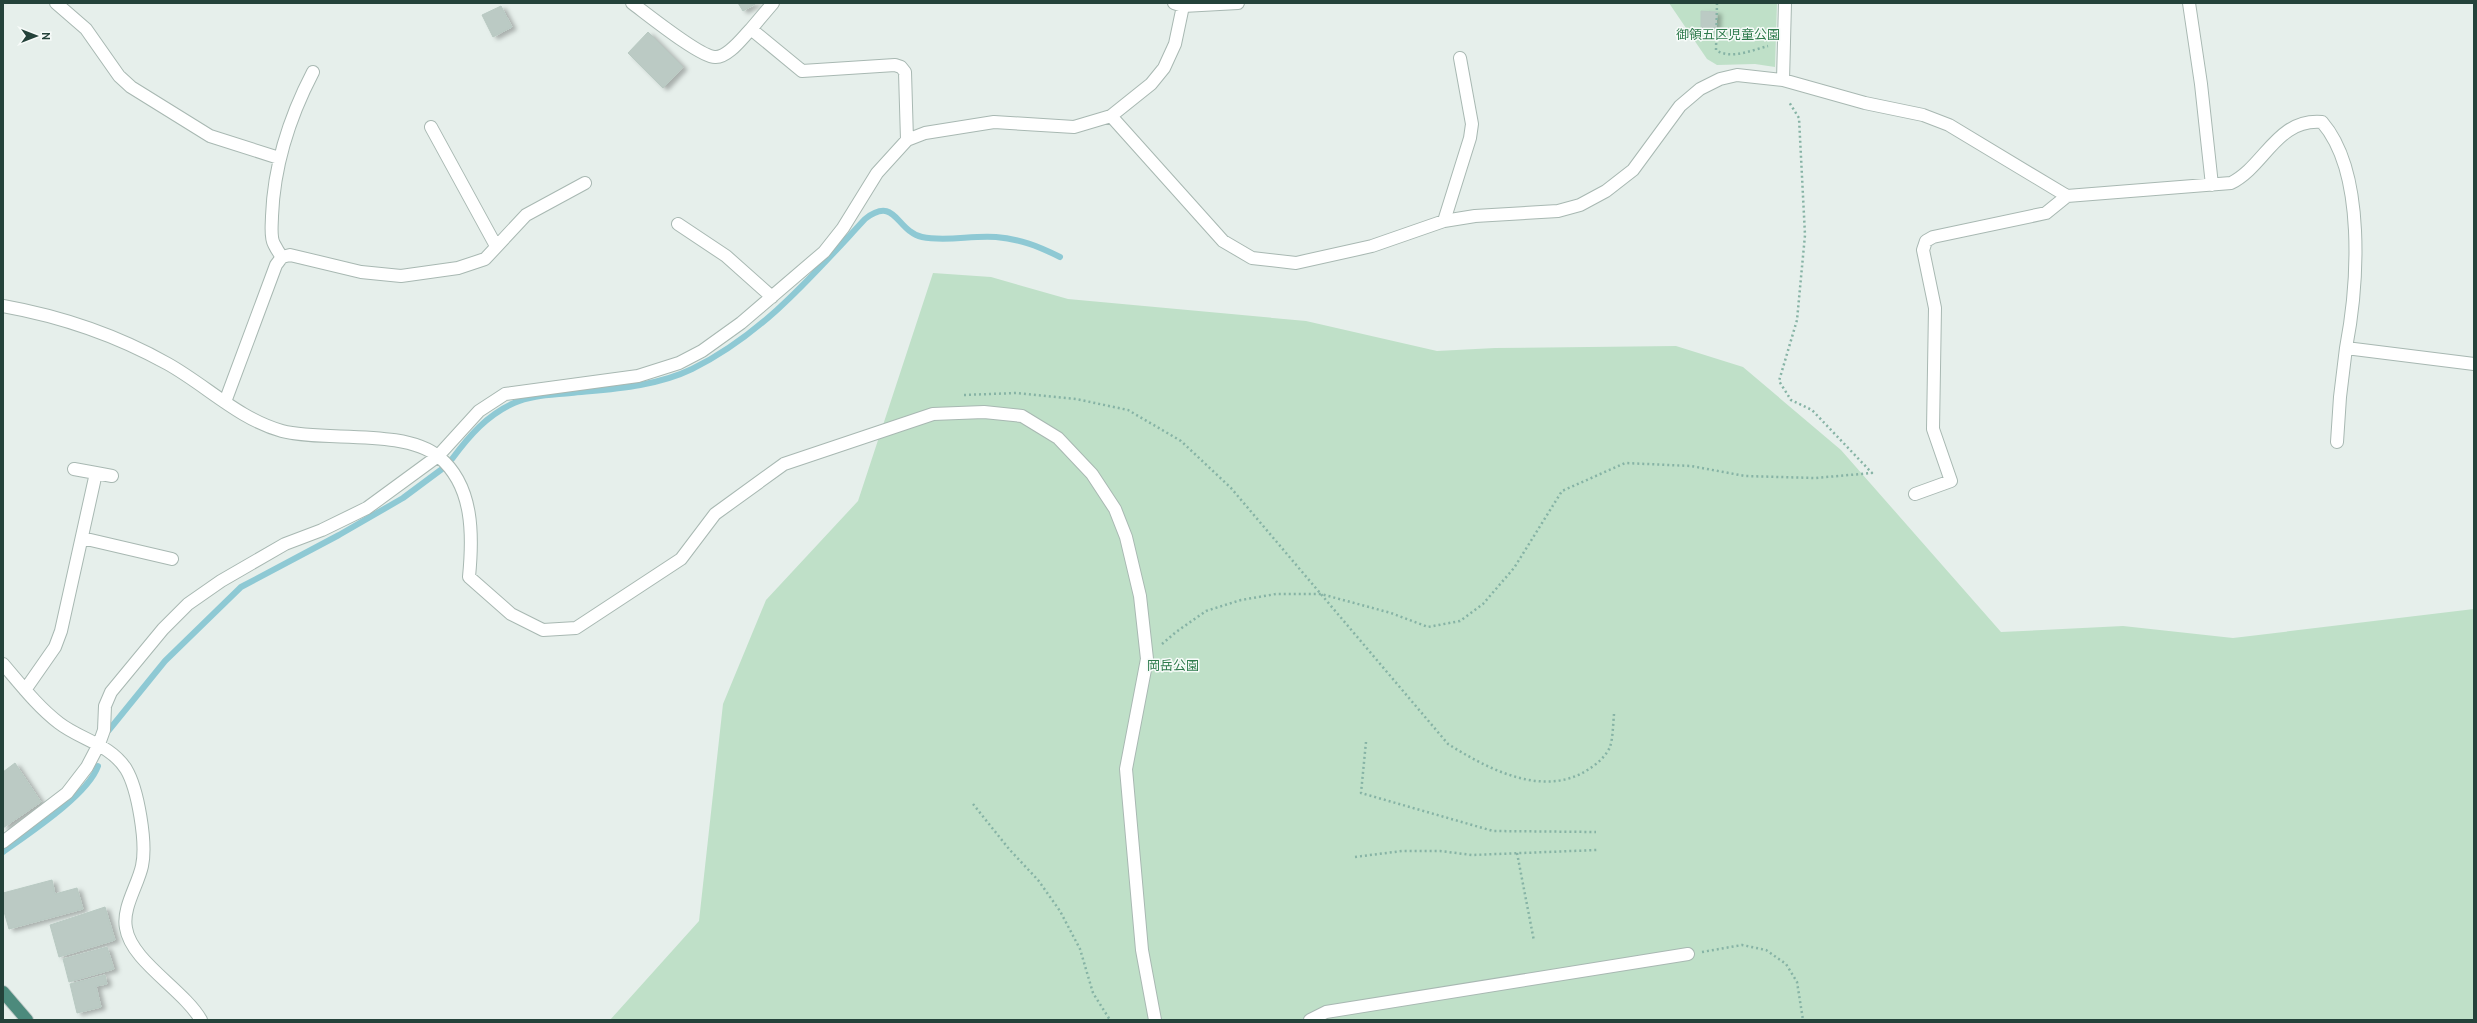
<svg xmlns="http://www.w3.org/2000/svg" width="2477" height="1023" viewBox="0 0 2477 1023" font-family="Ubuntu,'Noto Sans JP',sans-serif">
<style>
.green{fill:#bfe0c8}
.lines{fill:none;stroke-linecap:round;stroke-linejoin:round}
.stream{stroke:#8ec9d4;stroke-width:6}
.building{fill:#bbcac4;stroke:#b8c9c2;filter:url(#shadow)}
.minor-casing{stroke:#a8b8b2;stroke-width:14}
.trunk-casing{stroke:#c2cac8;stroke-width:14}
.path{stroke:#86b3a5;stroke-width:2.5;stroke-dasharray:2 3;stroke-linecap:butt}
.minor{stroke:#fff;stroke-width:12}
.trunk{stroke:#4c8a7c;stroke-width:12}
.labels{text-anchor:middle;stroke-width:3;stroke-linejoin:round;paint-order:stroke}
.park-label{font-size:13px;fill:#2d7a4b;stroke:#f7fbf9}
</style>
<defs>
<filter id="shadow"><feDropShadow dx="4.5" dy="2.5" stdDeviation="2" flood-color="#0004"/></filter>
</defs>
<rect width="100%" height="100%" fill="#e6efeb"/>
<path class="green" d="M 1669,3 L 1777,3 L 1775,67 L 1755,64 L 1717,65 L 1707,59 Z
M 933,273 L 991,277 L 1068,299 L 1306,321 L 1437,351 L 1495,348 L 1676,346 L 1743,367 L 1841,450 L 2001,632 L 2123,626 L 2233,638 L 2474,609 L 2474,1020 L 610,1020 L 699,921 L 723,704 L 766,600 L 858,501 Z"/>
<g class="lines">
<path class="stream" d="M 452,459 C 469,436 487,415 514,403 C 531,395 553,395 571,393 C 611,389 655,387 692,369 C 762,335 813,275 865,219 C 896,195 896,231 922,237 C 946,242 972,235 996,237 C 1020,239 1038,246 1060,257
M 109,730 L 165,661 L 241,587 L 339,535 L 403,498 L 442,469
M 3,852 C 28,834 88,795 98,766"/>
</g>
<path class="building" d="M 738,3 L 757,3 L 743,11 Z
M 501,6 L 512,27 L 493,37 L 482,15 Z
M 1701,11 L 1717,12 L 1716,28 L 1701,28 Z
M 648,32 L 683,67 L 663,88 L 628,53 Z
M 15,763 L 41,802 L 3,828 L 3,772 Z
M 52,880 L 55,894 L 77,888 L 83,909 L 9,929 L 3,908 L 3,893 Z
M 105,907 L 115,940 L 59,957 L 50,925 Z
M 107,947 L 114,969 L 69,982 L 63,959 Z
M 105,975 L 107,984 L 96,986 L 101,1007 L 77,1013 L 70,984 Z"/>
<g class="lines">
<defs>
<path id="minor" d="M 56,3 L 86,29 L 119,76 L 131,87 L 210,136 L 279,158
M 632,3 C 647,14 700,57 715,57 C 728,58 743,37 751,29 L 802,71 L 895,65 L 901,67 L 905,72 L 907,140
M 1174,3 L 1183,6 L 1238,3
M 2189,3 L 2201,84 L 2212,185
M 751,29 L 773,3
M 1783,80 L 1785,3
M 1111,116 L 1223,241 L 1252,258 L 1296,263 L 1372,246 L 1444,221 L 1475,216 L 1558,211 L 1580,205 L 1606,191 L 1633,170 L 1680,106 L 1700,89 L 1720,79 L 1737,75 L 1783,80 L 1865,103 L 1923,115 L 1949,125 L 2067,196
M 431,127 L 496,246
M 1444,221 L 1470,138 L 1472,124 L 1460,58
M 678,224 L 726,256 L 772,297
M 282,257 C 279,253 276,248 274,244 C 270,237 272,224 272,216 C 274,164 289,118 313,72
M 3,306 C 59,316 118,336 168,364 C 207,386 239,419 282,431 C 324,442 404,428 439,457 C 474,486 473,536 469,577 L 511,614 L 543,630 L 576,628 L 681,559 L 715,514 L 784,464 L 933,414 L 984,412 L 1022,416 L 1058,438 L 1092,474 L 1115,509 L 1126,537 L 1140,596 L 1147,659 L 1126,769 L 1142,950 L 1155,1020
M 225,402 L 276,265 L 282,257 L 290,255 L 361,272 L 401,276 L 458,268 L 485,259 L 526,215 L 585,183
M 2337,442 L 2340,397 L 2346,348
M 96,473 L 112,476
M 1915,494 L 1951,481 L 1933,429 L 1935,308 L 1923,250 L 1926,241 L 1933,237 L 2046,213 L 2067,196 L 2231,183 C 2265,166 2277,118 2322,122 C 2366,173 2358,285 2346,348 L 2474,364
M 82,538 L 172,559
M 3,664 C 21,685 38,707 59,723 C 81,740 110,744 126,769 C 138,789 147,843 142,866 C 138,885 122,908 126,928 C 131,961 183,989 201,1020
M 25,690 L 55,647 L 61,631 L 96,473 L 74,469
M 3,842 L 67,793 L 87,767 L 99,744 L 104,730 L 105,706 L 111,692 L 163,629 L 188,604 L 221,581 L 285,544 L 322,530 L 367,508 L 438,456 L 479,411 L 505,394 L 638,376 L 679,363 L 702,351 L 741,323 L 824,252 L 843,228 L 877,173 L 907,140 L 925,133 L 994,122 L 1074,127 L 1111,116 L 1151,84 L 1164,68 L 1175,44 L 1183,6
M 1310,1020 L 1326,1012 L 1688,954"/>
<path id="trunk" d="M 3,992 L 27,1020"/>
</defs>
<use href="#minor" class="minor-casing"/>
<use href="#trunk" class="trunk-casing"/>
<path class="path" d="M 1717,3 L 1716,50 C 1731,60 1752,50 1768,46
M 964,395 L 1016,393 L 1076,399 L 1128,410 L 1181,441 L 1231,488 L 1448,744 C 1488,769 1544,799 1589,769 C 1597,764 1606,756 1610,747 C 1613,738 1613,724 1614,714
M 1162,644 L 1176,632 L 1206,611 L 1241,600 L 1276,594 L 1321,594 L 1391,613 L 1428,627 L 1460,621 L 1483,604 L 1514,568 L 1562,491 L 1625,463 L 1691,466 L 1745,476 L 1815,478 L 1872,473 L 1812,410 L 1791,400 L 1779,381 L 1797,320 L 1805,235 L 1799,118 L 1789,102
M 1366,742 L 1361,793 L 1493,831 L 1596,832
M 973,804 L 1009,849 L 1038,880 L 1060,911 L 1080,949 L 1093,993 L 1110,1020
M 1517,853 L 1534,941
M 1355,857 L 1402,851 L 1440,851 L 1472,855 L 1597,850
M 1702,952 L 1742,945 L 1766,950 L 1786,964 L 1797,982 L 1803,1020"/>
<use href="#minor" class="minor"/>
<use href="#trunk" class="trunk"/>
</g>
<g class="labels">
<g class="park-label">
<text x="1728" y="39">御領五区児童公園</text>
<text x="1173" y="670">岡岳公園</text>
</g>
</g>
<rect width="2477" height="1023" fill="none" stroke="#24423a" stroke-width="8"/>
<g transform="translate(36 36) rotate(90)" stroke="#f7fbf9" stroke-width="3" paint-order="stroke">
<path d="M0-3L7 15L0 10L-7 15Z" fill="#24423a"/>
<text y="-6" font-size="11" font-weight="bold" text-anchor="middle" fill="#24423a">N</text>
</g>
</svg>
